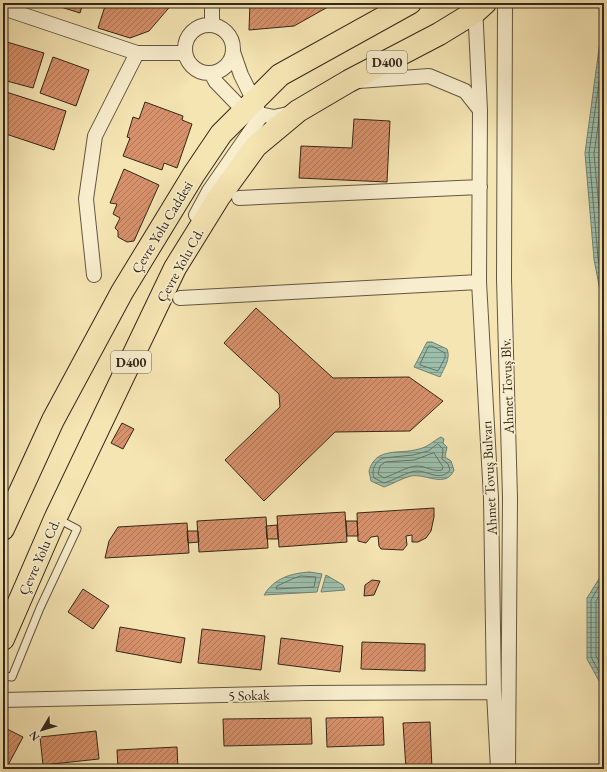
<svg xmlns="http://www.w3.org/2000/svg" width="607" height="772" viewBox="0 0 607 772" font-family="'EB Garamond',serif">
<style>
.water{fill:url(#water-rules);stroke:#728272}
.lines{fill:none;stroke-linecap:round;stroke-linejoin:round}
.shore{stroke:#687363;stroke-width:1}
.building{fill:url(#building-hatch);stroke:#33271a}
.lane-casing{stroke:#645640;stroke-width:9}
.street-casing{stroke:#645640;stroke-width:16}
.highway-casing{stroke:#33271a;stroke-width:24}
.lane{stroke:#f8eece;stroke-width:7}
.street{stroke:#f8eece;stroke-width:14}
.highway{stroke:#f5e5b3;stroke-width:22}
.labels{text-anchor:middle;stroke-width:3.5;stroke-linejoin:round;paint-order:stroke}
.shield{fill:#f8eece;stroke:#6e6350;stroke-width:1}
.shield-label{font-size:13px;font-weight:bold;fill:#33271a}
.street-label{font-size:14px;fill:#33271a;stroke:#f8eece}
</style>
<defs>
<pattern id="water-rules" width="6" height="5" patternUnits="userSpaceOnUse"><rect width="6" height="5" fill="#9cbfac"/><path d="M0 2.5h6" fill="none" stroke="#809b8b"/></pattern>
<pattern id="building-hatch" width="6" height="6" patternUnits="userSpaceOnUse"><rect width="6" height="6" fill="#d7916b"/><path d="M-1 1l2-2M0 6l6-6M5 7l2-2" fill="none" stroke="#af7657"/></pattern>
</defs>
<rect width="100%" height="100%" fill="#f5e5b3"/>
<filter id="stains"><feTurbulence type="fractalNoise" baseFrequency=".005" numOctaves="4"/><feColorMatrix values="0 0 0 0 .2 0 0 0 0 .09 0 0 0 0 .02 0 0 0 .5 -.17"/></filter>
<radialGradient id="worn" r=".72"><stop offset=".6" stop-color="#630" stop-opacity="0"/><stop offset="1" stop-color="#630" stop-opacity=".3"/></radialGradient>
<path class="water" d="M 604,11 L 604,312 L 594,259 L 585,153 Z
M 427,342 L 432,342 L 447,349 C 451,359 444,368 440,377 L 414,367 Z
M 441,437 L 444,439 L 443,443 L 447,447 L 445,457 L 451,461 L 454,470 C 446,489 425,473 411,476 C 402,478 393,484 384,487 L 371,481 L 369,471 C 376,446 399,455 419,449 C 428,447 433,441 441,437 Z
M 604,571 L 604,690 L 587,659 L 587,598 Z
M 310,572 L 322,574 L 317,592 L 264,595 C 274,578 292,573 310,572 Z
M 326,575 L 343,585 L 345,590 L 321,592 Z"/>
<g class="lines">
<path class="shore" d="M 604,47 L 589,153 L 598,258 L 604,290
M 604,84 L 594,154 L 604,262
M 604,128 L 601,154 L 604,196
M 429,346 L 432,346 L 445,353 L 445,358 L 438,371 L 420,365 Z
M 438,444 L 443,449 L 442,459 L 448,464 L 450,470 C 441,482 428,471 417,471 C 405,472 395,480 384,483 L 374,478 C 371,469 375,462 383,458 L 413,455 L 428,451 Z
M 434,453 L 443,467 L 442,470 C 433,472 426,466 417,466 C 405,467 396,474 384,478 L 378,474 L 380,466 L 385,462 L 414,460 Z
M 301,576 L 316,577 L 314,587 L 276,589 L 277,586 L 292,579 Z
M 604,578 L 591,600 L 591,657 L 604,681
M 604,588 L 596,601 L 596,656 L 604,671
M 604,600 L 602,603 L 602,654 L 604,658"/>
</g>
<path class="building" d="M 48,3 L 83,3 L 80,13 Z
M 106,3 L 173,3 L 149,31 L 130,38 L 98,28 Z
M 250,3 L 335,3 L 294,26 L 249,30 Z
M 7,42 L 44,53 L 33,88 L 3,80 L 3,56 Z
M 53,57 L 89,70 L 76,106 L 40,93 Z
M 3,91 L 66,111 L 54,150 L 3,133 Z
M 145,102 L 183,116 L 182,120 L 192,124 L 177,168 L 164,163 L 162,170 L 123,156 L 130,138 L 127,137 L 133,117 L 139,119 Z
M 354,119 L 390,121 L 387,182 L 299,178 L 301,146 L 352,148 Z
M 124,169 L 159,185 L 134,241 L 127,242 L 118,237 L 118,231 L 115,228 L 120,218 L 113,214 L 117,204 L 110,203 Z
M 256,308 L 333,378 L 409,377 L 443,401 L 410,431 L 335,432 L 264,501 L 225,460 L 280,407 L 279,394 L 224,343 Z
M 122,423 L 134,429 L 123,449 L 111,443 Z
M 434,508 L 434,517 L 431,531 L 426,538 L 418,542 L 412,542 L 412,535 L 406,536 L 407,545 L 403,550 L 381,549 L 379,546 L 378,536 L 371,537 L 366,543 L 358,541 L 357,513 Z
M 345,512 L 347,542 L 279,547 L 277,516 Z
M 266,517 L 268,548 L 199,552 L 197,521 Z
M 346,521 L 357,521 L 358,536 L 347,536 Z
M 187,523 L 189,553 L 105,558 L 109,541 L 118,527 Z
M 277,525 L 278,539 L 267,539 L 266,526 Z
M 187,531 L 198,531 L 199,542 L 188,543 Z
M 372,580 L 380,581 L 374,595 L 364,596 L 365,585 Z
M 83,589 L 109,606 L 93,629 L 68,612 Z
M 120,627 L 185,638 L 181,663 L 116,651 Z
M 202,629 L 265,636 L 261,670 L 198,663 Z
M 281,638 L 343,646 L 340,672 L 278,664 Z
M 362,642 L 425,644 L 425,671 L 361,669 Z
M 383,717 L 384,745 L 327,747 L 326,718 Z
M 311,718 L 312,744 L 224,746 L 223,719 Z
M 430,722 L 432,769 L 406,769 L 403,723 Z
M 3,727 L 23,737 L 6,769 L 3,769 Z
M 96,731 L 99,759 L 43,765 L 40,737 Z
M 177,747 L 178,769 L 118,769 L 117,750 Z"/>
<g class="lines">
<defs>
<path id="lane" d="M 3,676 L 12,677 L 40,608 L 77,529 L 58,519"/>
<path id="street" d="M 212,3 L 212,25
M 505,3 L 504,279 L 510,498 L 508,769
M 475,5 L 480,110 L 479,282 L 491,498 L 494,692 L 498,769
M 3,8 L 137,53 L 185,53
M185 49a24 24 0 1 1 48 0a24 24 0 1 1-48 0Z
M 233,52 L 241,75 L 257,107
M 211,73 L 216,82 L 244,111 L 274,117 L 292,113
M 358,81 L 429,76 L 465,91 L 480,110
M 239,198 L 480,187
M 196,215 L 209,191 L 261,116
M 94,275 L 86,199 L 95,136 L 137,53
M 180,298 L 479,282
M 3,700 L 309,693 L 494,692"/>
<path id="highway" d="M 3,529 L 53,420 L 122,292 L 194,174 L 221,134 L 280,75 L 410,3
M 3,639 L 56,517 L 175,268 L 219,197 L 256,146 L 298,111 L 349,81 L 439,34 L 475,12 L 485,3"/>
</defs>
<use href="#lane" class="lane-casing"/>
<use href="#street" class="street-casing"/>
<use href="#highway" class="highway-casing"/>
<use href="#lane" class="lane"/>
<use href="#street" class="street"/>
<use href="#highway" class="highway"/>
</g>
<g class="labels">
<g class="shield">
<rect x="367" y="51" width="40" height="22" rx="3"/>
<rect x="111" y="351" width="40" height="22" rx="3"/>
</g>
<g class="shield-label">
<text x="387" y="67">D400</text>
<text x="131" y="367">D400</text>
</g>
<g class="street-label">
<text transform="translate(162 227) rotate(-59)" y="5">Çevre Yolu Caddesi</text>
<text transform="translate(180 265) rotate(-61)" y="5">Çevre Yolu Cd.</text>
<text transform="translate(507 386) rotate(-92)" y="5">Ahmet Tovuş Blv.</text>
<text transform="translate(489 478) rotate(-93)" y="5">Ahmet Tovuş Bulvarı</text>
<text transform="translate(39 557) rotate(-66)" y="5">Çevre Yolu Cd.</text>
<text transform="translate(249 695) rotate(-2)" y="5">5 Sokak</text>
</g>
</g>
<rect width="607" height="772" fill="none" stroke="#f5e5b3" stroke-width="16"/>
<rect x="4" y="4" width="599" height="764" fill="none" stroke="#33271a" stroke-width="2"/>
<rect x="8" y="8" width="591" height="756" fill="none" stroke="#33271a"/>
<g transform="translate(42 730) rotate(232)" stroke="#f8eece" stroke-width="3" paint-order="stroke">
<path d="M0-3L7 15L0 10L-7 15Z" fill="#33271a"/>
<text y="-6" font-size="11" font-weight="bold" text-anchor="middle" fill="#33271a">N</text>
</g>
<rect width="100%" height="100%" filter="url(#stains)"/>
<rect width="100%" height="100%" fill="url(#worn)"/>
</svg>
